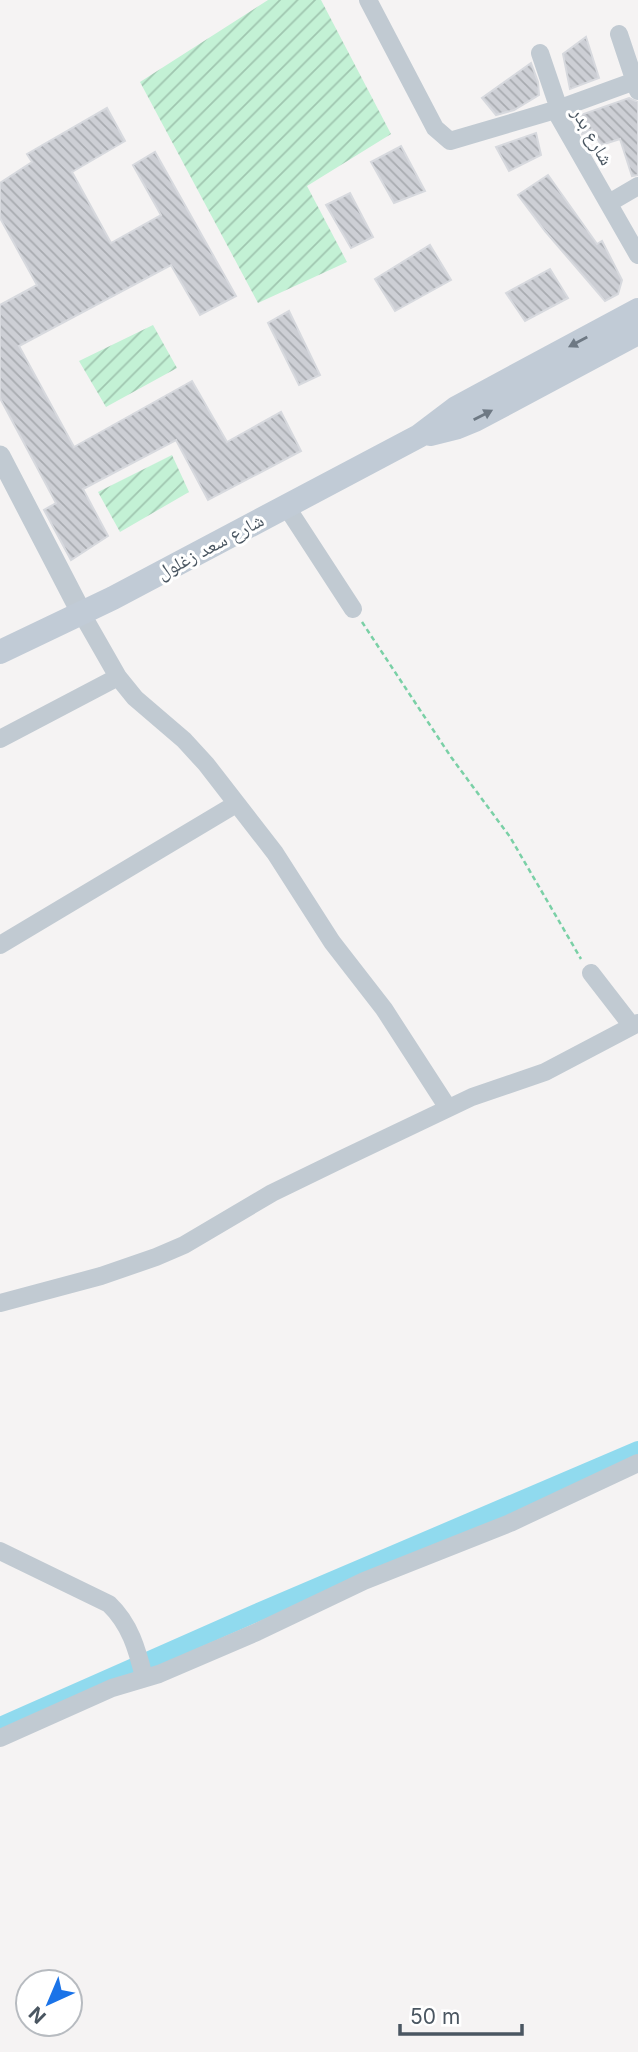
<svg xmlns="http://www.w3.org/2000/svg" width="638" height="2052" viewBox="0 0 638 2052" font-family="Inter,'Noto Naskh Arabic',sans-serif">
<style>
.garden{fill:url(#garden-furrows)}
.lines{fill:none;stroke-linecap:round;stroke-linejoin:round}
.canal{stroke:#90daee;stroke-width:18}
.building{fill:url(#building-back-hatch);stroke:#d7d9de;stroke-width:2}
.path{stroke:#7ad0a6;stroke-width:2.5;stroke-dasharray:5 3.5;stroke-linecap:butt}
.minor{stroke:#c1cad2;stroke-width:18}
.tertiary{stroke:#c1cad2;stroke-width:21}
.secondary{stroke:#c1cbd6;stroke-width:24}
.oneway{fill:#6e7984}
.labels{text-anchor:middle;stroke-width:6;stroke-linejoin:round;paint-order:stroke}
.street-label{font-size:19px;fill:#4a5661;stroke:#fff}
</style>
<defs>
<pattern id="garden-furrows" width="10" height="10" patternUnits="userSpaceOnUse" patternTransform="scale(1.75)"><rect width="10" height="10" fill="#c3f1d5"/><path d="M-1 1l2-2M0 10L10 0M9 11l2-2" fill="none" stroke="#a0c6b0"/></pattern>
<pattern id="building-back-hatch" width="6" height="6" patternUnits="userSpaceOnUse" patternTransform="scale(1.75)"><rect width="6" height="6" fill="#cdcfd5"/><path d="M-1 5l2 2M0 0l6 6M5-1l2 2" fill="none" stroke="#a8abb0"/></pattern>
</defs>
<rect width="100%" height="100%" fill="#f5f3f3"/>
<path class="garden" d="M 268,0 L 321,0 L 391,134 L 307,186 L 347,262 L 258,303 L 140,82 Z
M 153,325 L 177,368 L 106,407 L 79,361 Z
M 172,455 L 189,492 L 120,532 L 98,492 Z"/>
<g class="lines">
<path class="canal" d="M 0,1726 L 256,1613 L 638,1450"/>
</g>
<path class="building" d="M 586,37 L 599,78 L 570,89 L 563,54 Z
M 531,63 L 538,82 L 539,95 L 514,110 L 496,115 L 482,98 Z
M 629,98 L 638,102 L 638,175 L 632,176 L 620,139 L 601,145 L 592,129 L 582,134 L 575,117 Z
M 107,108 L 125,141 L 72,172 L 111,243 L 161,215 L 133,165 L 155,152 L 236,296 L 200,315 L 171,265 L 19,346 L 74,447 L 192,381 L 227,442 L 281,412 L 301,451 L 208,500 L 176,440 L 83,489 L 108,536 L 71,560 L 44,510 L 56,503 L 0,398 L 0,305 L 37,285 L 0,218 L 0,183 L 32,162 L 27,154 Z
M 536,133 L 541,155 L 509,171 L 496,147 Z
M 401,146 L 425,191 L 394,203 L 371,162 Z
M 548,175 L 597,244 L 602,241 L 622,280 L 618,294 L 605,301 L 545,231 L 518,195 Z
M 350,193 L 373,237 L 351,248 L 326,205 Z
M 430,245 L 451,280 L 395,311 L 375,279 Z
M 550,269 L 568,298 L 525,321 L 506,293 Z
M 289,311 L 320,375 L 299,385 L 268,323 Z"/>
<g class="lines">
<path class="path" d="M 362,622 L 451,757 L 510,837 L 581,959"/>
<path class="minor" d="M 368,0 L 435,128 L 450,141 L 555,110 L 635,81
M 619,34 L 638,91
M 540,53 L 559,109
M 555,110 L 638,255
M 609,203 L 638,186
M 286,506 L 353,609
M 82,614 L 118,677 L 135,698 L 184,740 L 206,764 L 275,853 L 332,942 L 384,1009 L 448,1108
M 0,739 L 118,677
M 0,945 L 236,804
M 591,973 L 632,1026
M 0,1303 L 101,1276 L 156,1257 L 184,1245 L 272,1193 L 344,1158 L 472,1097 L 545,1072 L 638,1023
M 0,1551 L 109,1604 C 130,1624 137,1649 144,1677
M 0,1738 L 112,1688 L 159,1674 L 257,1632 L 364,1581 L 510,1523 L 638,1463"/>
<path class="tertiary" d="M 0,456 L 82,614"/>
<path class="secondary" d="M 430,434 L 458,427 L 475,420 L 638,333
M 0,652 L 113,598 L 419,436 L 456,408 L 638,310"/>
</g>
<defs><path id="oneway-solid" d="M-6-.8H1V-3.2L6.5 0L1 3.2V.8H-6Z" transform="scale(1.75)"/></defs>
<g class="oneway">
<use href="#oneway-solid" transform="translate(578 342) rotate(152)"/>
<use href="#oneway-solid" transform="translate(483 415) rotate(-27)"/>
</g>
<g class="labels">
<g class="street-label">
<text transform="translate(593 136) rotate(60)" y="7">شارع بدر</text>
<text transform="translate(210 546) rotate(-28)" y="7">شارع سعد زغلول</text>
</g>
</g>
<g transform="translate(49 2003) rotate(224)"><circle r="33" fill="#ffffff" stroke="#b7bbc0" stroke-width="2"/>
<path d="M0-5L12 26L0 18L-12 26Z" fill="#1a73e8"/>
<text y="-10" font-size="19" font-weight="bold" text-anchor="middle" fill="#4a5661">N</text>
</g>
<path d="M400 2024v10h122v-10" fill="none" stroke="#4a5661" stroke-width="3.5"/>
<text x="410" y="2024" font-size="21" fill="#4a5661" stroke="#ffffff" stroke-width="5" paint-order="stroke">50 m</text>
</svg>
